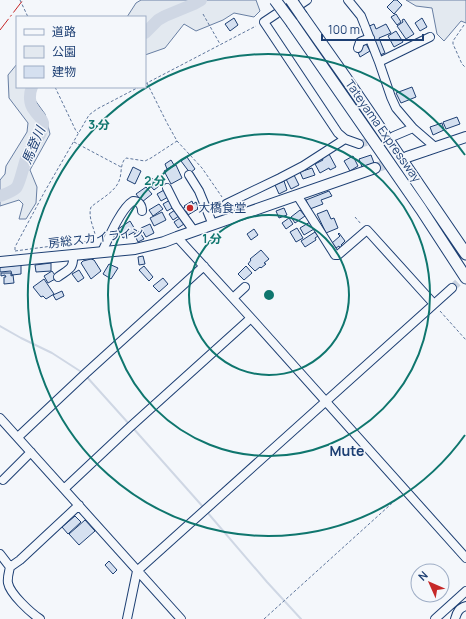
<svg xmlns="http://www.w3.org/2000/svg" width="466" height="619" viewBox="0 0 466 619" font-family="Manrope,'Noto Sans JP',sans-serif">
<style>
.green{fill:#e3e9f0;stroke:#687fa3}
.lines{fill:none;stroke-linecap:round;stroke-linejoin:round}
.stream{stroke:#cfd7e4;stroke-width:2}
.river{stroke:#cfd7e4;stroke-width:12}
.building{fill:#d5e0f0;stroke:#1d3f73}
.minor-tunnel{stroke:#c9d2e0;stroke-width:8;stroke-dasharray:8 4;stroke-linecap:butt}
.major-tunnel{stroke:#c9d2e0;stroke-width:10;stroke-dasharray:10 5;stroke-linecap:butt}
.minor-casing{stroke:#1d3f73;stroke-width:10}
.major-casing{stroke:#1d3f73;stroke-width:12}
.highway-casing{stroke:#1d3f73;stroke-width:13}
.path{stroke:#5e769c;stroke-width:1;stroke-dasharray:3 2;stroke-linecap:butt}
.minor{stroke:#f4f7fb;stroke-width:8}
.major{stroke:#f4f7fb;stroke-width:10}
.highway{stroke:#f4f7fb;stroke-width:11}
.highway-bridge-casing{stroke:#1d3f73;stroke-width:13;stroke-linecap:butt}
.highway-bridge{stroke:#f4f7fb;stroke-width:11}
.power{stroke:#c62828;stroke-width:1;stroke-dasharray:14 3 2 3;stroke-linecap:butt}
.ring{fill:none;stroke:#0f766e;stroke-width:2}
.poi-dot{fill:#c62828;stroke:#f4f7fb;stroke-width:1.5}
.labels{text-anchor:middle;stroke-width:3;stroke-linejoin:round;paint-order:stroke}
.street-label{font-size:12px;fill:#1d3f73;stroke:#f4f7fb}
.poi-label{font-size:12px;fill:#1d3f73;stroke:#f4f7fb;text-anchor:start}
.water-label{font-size:13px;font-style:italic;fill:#1d3f73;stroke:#f4f7fb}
.quarter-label{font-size:14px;font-weight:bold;fill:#1d3f73;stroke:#f4f7fb}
.centre{fill:#0f766e;stroke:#f4f7fb;stroke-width:2}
.ring-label{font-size:12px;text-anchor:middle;font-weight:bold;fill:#0f766e;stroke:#f4f7fb;stroke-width:3;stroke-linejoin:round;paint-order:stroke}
</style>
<rect width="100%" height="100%" fill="#f4f7fb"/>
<path class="green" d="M 141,0 L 256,0 L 260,11 L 254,17 L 234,13 L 223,20 L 196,31 L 184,24 L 165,48 L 145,55 L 145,17 L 127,17 L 136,3 Z
M 406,0 L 466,0 L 466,23 L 461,21 L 444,41 L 437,34 L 432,8 L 416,6 Z
M 17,64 L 17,87 L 34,87 L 32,96 L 45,114 L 50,134 L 30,170 L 37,187 L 36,203 L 26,219 L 19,219 L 23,204 L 19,200 L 0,206 L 0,180 L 5,174 L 6,166 L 27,132 L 28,123 L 9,98 L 8,75 Z"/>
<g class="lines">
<path class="stream" d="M 0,326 L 21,338 L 52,353 L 83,373
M 86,376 L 130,425
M 133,428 L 204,508
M 207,512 L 267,582 L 301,619"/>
<path class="river" d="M 145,33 L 158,20 L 165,16 L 194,4 L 201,0
M 0,196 C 5,194 12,192 16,188 C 20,184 24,163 27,156 C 31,147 44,133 43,123 C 42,118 37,115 34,110 C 29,104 29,94 32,87"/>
</g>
<path class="building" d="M 394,0 L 397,0 L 402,5 L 394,14 L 387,7 Z
M 396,14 L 401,22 L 397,25 L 391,17 Z
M 234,18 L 238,25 L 230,31 L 225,24 Z
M 422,18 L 427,27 L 420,31 L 415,23 Z
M 404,19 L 414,34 L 406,39 L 397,26 L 403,22 L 402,20 Z
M 374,24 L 376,29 L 386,24 L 391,33 L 379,38 L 385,53 L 380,55 L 367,27 Z
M 396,31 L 403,42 L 394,47 L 388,36 Z
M 366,44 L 370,51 L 360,57 L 358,52 L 361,50 L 360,47 Z
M 412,87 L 416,97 L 401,103 L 396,93 Z
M 457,117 L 460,124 L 446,129 L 443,122 Z
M 442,123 L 444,130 L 433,135 L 430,127 Z
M 329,154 L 336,167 L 330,170 L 329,168 L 320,173 L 315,164 L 323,160 L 322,158 Z
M 371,155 L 374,163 L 362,167 L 359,159 Z
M 353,156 L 358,166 L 350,171 L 344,161 Z
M 187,157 L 195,169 L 190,173 L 181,161 Z
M 171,160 L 174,165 L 167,169 L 165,164 Z
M 176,165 L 182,178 L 171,184 L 164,171 Z
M 133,167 L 141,171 L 135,184 L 127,180 Z
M 312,168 L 315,175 L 303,179 L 300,172 Z
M 294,175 L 299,185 L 291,189 L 286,179 Z
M 152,178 L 159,186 L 154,190 L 147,182 Z
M 284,181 L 287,190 L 279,194 L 275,185 Z
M 146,187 L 152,194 L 142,202 L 136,194 Z
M 164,190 L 168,197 L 161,201 L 157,194 Z
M 329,191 L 332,196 L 321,200 L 323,204 L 310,209 L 306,200 Z
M 170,200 L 174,207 L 167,211 L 163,204 Z
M 192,201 L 193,204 L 196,202 L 198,207 L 197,208 L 198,209 L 188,215 L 186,211 L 184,212 L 182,209 L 185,207 L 184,206 Z
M 239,201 L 242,208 L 231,212 L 228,206 Z
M 159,204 L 163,209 L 153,216 L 149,210 Z
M 284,208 L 287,215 L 279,218 L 276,211 Z
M 175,210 L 179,216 L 173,220 L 169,214 Z
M 300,210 L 305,216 L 295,223 L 291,217 Z
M 327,210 L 331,219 L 334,218 L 338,228 L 326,233 L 317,214 Z
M 162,212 L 166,220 L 154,226 L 150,218 Z
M 180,218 L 184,224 L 178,228 L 174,222 Z
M 289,218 L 293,224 L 286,229 L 282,223 Z
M 130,221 L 136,231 L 123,238 L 118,229 Z
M 310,222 L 314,229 L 304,235 L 300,228 Z
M 150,224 L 154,233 L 146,237 L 141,228 Z
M 297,228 L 303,238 L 296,242 L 290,232 Z
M 254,229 L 258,235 L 251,240 L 247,234 Z
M 139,231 L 144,239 L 138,242 L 134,234 Z
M 315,232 L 318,236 L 315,238 L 316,240 L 305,247 L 301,241 Z
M 339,233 L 345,241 L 341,245 L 342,246 L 340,248 L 339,246 L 336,248 L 332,243 L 340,236 L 338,234 Z
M 261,250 L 269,259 L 264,263 L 266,264 L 261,268 L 260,267 L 255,271 L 248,264 L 251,260 L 250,259 Z
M 143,256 L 145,264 L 139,265 L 138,257 Z
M 91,259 L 94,260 L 101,271 L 91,279 L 81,263 L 83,261 Z
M 51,263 L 51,271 L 36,272 L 35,265 Z
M 109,264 L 118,268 L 111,279 L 103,274 Z
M 21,265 L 21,274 L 12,275 L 11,271 L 0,272 L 0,267 Z
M 144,266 L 153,277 L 149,281 L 139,270 Z
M 246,266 L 252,273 L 244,280 L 238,274 Z
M 79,270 L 84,278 L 78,282 L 72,274 Z
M 52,271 L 57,278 L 48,283 L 44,276 Z
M 1,273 L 11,273 L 11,276 L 13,275 L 14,283 L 4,284 L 4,277 L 6,277 L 5,275 L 1,276 Z
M 163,278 L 168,284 L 159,292 L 153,286 Z
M 44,279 L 54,294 L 46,299 L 43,296 L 41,297 L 33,287 Z
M 62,291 L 64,296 L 56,300 L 53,295 Z
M 75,516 L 81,522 L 68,534 L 62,527 Z
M 85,520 L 95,531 L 79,545 L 69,534 Z
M 109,561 L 117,570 L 113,574 L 105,565 Z"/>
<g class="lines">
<path class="minor-tunnel" d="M 359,144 L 378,139
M 452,288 L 466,275"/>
<path class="major-tunnel" d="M 375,168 L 407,157"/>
<defs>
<path id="minor" d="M 348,0 L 361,16 L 379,62 L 391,97 L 396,108 L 413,128 L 435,147
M 301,4 L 307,0
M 276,14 L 264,22 L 338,133 L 345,139 L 359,144
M 358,48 L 360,42 L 370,38
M 379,62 L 430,37
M 394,136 L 413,128
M 189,175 L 199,191 L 213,225
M 167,188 L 176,206 L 194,231
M 297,195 L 335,255 L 338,255 L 367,230 L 434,304
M 226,204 L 280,178 L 303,166 L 345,139
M 177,237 L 251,318 L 466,558
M 102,252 C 108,239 121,208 133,201 C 139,201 142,205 142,211
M 58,277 C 69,269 74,269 73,255
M 233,298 L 245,287
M 0,418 L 181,619
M 18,437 L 86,373 L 204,266
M 3,480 L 31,452
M 64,489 L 129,428 L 251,318
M 0,554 L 10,567 C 9,572 7,578 8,583 C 10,594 31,613 40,619
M 10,567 L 20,560 L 79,505
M 127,619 L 137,571 L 452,288
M 435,619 L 466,591
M 455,619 C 457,612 459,608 466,606"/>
<path id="major" d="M 407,157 L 466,137
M 0,262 L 135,249 L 164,242 L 177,237 L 375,168"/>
<path id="highway" d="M 302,16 L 345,77 L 466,254
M 292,23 L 421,209 L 466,278"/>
</defs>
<use href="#minor" class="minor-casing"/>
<use href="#major" class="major-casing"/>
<use href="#highway" class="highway-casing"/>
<path class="path" d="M 20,0 L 28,17
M 203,14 L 220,44
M 464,25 L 453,41 L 453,44 L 462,64 L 466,68
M 147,83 L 167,123 L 177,141 L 202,168 L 222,197
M 145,84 L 256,26
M 55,87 L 76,131 L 78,133
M 74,142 L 121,167
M 355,217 L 361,224
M 15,250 L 15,247 L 45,191 L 89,115 L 97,109 L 139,87
M 15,251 L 90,241 L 93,239 L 95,234 C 93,226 88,216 91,207 C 99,200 115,192 119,181 C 122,174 120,167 124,160 L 126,158 L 145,161 L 151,158 L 177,141
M 440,311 L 466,340
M 264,619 L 400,496"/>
<use href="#minor" class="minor"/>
<use href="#major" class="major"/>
<use href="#highway" class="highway"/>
<defs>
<path id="highway-bridge" d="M 275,0 L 292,23
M 291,0 L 302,16"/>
</defs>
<use href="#highway-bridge" class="highway-bridge-casing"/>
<use href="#highway-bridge" class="highway-bridge"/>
<path class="power" d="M 0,30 L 23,0"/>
</g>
<g class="ring">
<circle cx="269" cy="295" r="80"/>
<circle cx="269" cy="295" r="161"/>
<path d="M465 435A241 241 0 1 1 465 155"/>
</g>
<circle class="poi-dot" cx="190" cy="208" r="4"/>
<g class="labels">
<g class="street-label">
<text transform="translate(383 131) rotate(55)" y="4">Tateyama Expressway</text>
<text transform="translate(96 238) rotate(-7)" y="4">房総スカイライン</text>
</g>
<g class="poi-label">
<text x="198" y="212">大橋食堂</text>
</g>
<g class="water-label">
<text transform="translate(33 145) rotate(-67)" y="5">馬登川</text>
</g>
<g class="quarter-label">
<text x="347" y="456">Mute</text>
</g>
</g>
<circle cx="269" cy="295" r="6" class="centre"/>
<g class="ring-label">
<text x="99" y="129">3 分</text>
<text x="155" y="185">2 分</text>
<text x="212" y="243">1 分</text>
</g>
<rect x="16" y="16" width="130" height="72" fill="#f4f7fb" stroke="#9eadc5"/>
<rect x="24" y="29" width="20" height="6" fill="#f4f7fb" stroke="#9eadc5"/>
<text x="52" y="36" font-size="12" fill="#1d3f73">道路</text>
<rect x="24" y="46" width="20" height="12" fill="#e3e9f0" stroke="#9eadc5"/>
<text x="52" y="56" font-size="12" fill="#1d3f73">公園</text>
<rect x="24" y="66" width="20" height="12" fill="#d5e0f0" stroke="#9eadc5"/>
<text x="52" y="76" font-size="12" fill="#1d3f73">建物</text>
<g transform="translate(430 583) rotate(315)"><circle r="19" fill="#f4f7fb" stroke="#9eadc5"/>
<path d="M0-3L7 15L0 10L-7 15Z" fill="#c62828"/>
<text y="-6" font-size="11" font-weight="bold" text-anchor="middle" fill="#1d3f73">N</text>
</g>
<path d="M322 34v6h101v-6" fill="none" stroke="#1d3f73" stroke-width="2"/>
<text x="328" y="34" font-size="12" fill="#1d3f73" stroke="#f4f7fb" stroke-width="3" paint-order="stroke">100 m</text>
</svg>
